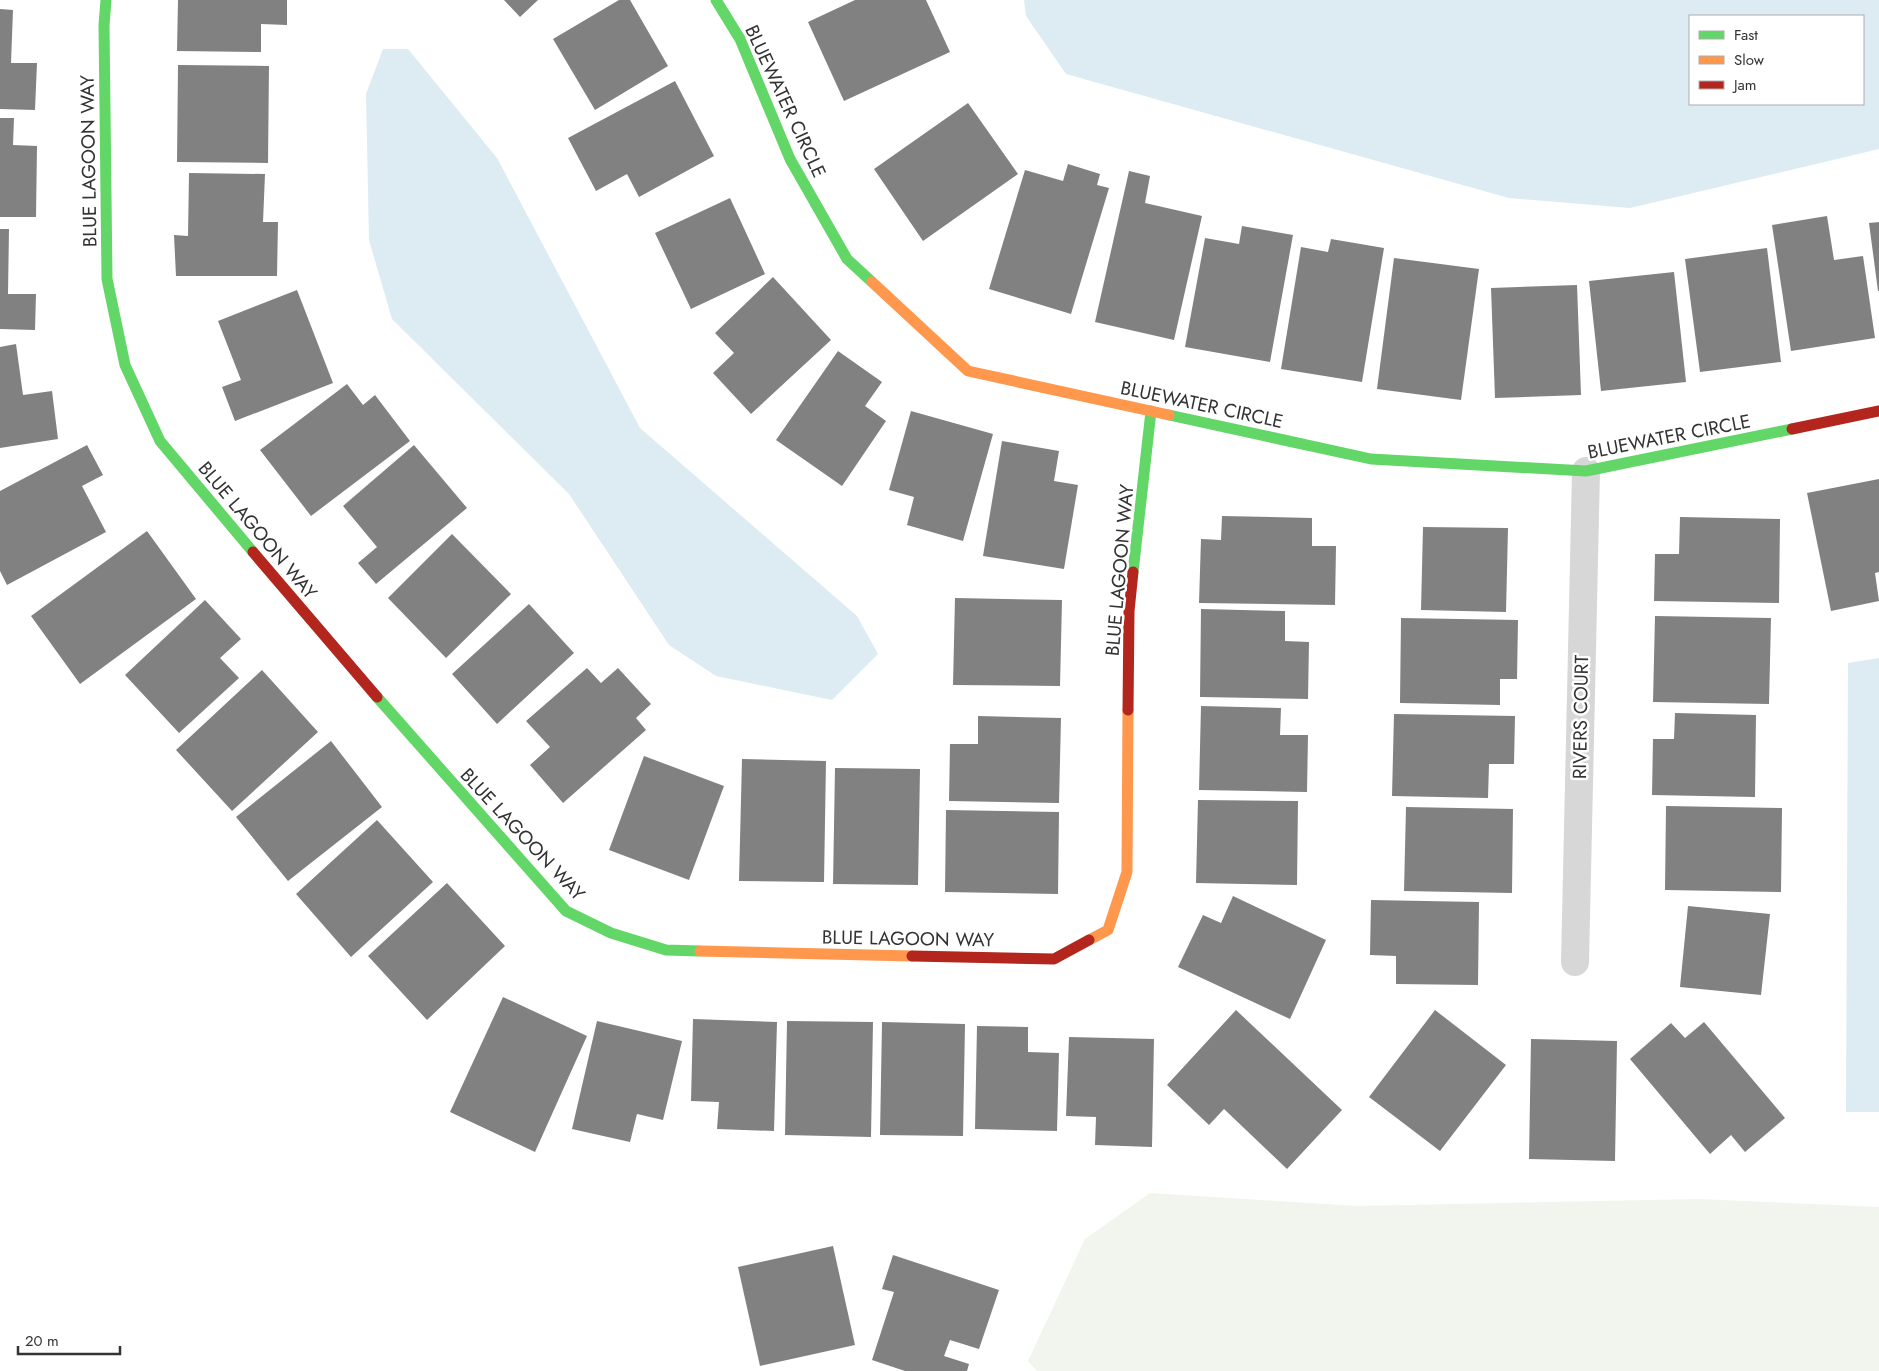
<svg xmlns="http://www.w3.org/2000/svg" width="1879" height="1371" viewBox="0 0 1879 1371" font-family="Jost,sans-serif">
<style>
.green{fill:#f1f5ed}
.water{fill:#ddebf3;fill-rule:evenodd}
.building{fill:#818181}
.lines{fill:none;stroke-linecap:round;stroke-linejoin:round}
.street{stroke:#d7d7d7;stroke-width:28}
.fast{stroke:#63d668;stroke-width:11}
.slow{stroke:#ff974d;stroke-width:11}
.jam{stroke:#b3261e;stroke-width:11}
.labels{text-anchor:middle;stroke-width:5;stroke-linejoin:round;paint-order:stroke}
.street-label{font-size:19px;fill:#333;stroke:#fff}
</style>
<rect width="100%" height="100%" fill="#fff"/>
<path class="green" d="M 1150,1193 L 1358,1206 L 1698,1199 L 1879,1207 L 1879,1371 L 1037,1371 L 1028,1361 L 1085,1239 Z"/>
<path class="water" d="M 1024,0 L 1879,0 L 1879,149 L 1630,208 L 1509,198 L 1066,74 L 1026,16 ZM 1863,16 L 1863,104 L 1690,104 L 1690,16 Z
M 383,49 L 408,49 L 497,158 L 640,428 L 857,616 L 878,654 L 832,700 L 716,676 L 669,645 L 569,494 L 392,319 L 369,240 L 366,94 Z
M 1879,658 L 1879,1112 L 1846,1112 L 1848,663 Z"/>
<path class="building" d="M 178,0 L 287,0 L 287,25 L 261,24 L 261,52 L 177,51 Z
M 504,0 L 538,0 L 520,17 Z
M 619,0 L 630,0 L 668,66 L 595,110 L 553,39 Z
M 855,0 L 926,0 L 950,52 L 844,101 L 808,22 Z
M 0,9 L 13,10 L 11,63 L 37,63 L 35,110 L 0,109 Z
M 178,65 L 269,66 L 268,163 L 177,162 Z
M 675,81 L 714,156 L 639,197 L 627,174 L 596,191 L 568,138 Z
M 968,103 L 1018,174 L 923,241 L 874,169 Z
M 0,118 L 14,118 L 13,145 L 37,146 L 36,217 L 0,217 Z
M 1068,164 L 1100,174 L 1097,185 L 1109,188 L 1071,314 L 989,289 L 1025,170 L 1063,181 Z
M 1129,171 L 1150,176 L 1145,203 L 1202,216 L 1174,340 L 1095,322 Z
M 189,173 L 265,174 L 263,222 L 278,222 L 277,276 L 176,276 L 174,235 L 188,236 Z
M 730,198 L 765,274 L 691,309 L 655,233 Z
M 1827,216 L 1834,260 L 1863,256 L 1875,338 L 1791,351 L 1772,225 Z
M 1879,222 L 1879,291 L 1878,291 L 1869,223 Z
M 1242,226 L 1293,235 L 1270,362 L 1185,347 L 1205,238 L 1239,244 Z
M 0,229 L 9,229 L 8,294 L 36,294 L 35,330 L 0,329 Z
M 1331,239 L 1384,248 L 1362,382 L 1281,369 L 1301,247 L 1328,252 Z
M 1767,248 L 1781,362 L 1700,372 L 1685,259 Z
M 1394,258 L 1479,269 L 1461,400 L 1377,389 Z
M 1674,272 L 1686,382 L 1601,391 L 1589,281 Z
M 773,277 L 831,340 L 751,414 L 713,373 L 734,353 L 715,333 Z
M 1577,285 L 1581,395 L 1495,398 L 1491,288 Z
M 297,290 L 333,383 L 235,421 L 222,387 L 241,380 L 218,321 Z
M 16,344 L 23,395 L 52,391 L 58,439 L 0,448 L 0,347 Z
M 838,351 L 882,382 L 865,406 L 886,421 L 842,486 L 776,440 Z
M 347,384 L 363,405 L 375,395 L 410,441 L 311,516 L 260,450 Z
M 911,411 L 993,434 L 963,541 L 907,525 L 914,497 L 889,490 Z
M 1002,441 L 1059,451 L 1054,481 L 1078,485 L 1064,569 L 983,556 Z
M 87,445 L 103,475 L 82,486 L 106,532 L 7,585 L 0,571 L 0,491 Z
M 414,445 L 467,508 L 376,584 L 358,563 L 377,547 L 343,506 Z
M 1879,479 L 1879,572 L 1875,573 L 1879,601 L 1831,611 L 1807,493 Z
M 1222,516 L 1312,518 L 1312,546 L 1336,546 L 1335,605 L 1199,603 L 1201,539 L 1221,540 Z
M 1680,517 L 1780,519 L 1779,603 L 1654,601 L 1655,554 L 1679,554 Z
M 1423,527 L 1508,528 L 1506,612 L 1421,610 Z
M 147,531 L 196,599 L 80,684 L 31,616 Z
M 452,534 L 511,594 L 446,658 L 388,598 Z
M 955,598 L 1062,600 L 1060,686 L 953,685 Z
M 205,600 L 241,639 L 220,658 L 239,678 L 179,733 L 125,675 Z
M 529,604 L 574,653 L 497,724 L 452,674 Z
M 1201,609 L 1285,611 L 1285,641 L 1309,642 L 1308,699 L 1200,697 Z
M 1655,616 L 1771,618 L 1769,704 L 1653,702 Z
M 1401,618 L 1518,620 L 1517,679 L 1500,679 L 1500,705 L 1400,703 Z
M 587,668 L 601,683 L 618,668 L 651,704 L 636,718 L 646,730 L 563,803 L 530,765 L 550,747 L 526,721 Z
M 262,670 L 318,732 L 232,811 L 176,750 Z
M 1201,706 L 1281,708 L 1280,735 L 1308,735 L 1307,792 L 1199,790 Z
M 1675,713 L 1756,715 L 1755,797 L 1652,795 L 1653,739 L 1674,739 Z
M 1394,714 L 1515,716 L 1514,764 L 1489,764 L 1488,798 L 1392,796 Z
M 978,716 L 1061,718 L 1059,803 L 949,801 L 950,744 L 978,744 Z
M 331,741 L 382,807 L 288,881 L 236,817 Z
M 644,756 L 724,786 L 689,880 L 609,850 Z
M 742,759 L 826,761 L 824,882 L 739,881 Z
M 835,768 L 920,769 L 918,885 L 833,884 Z
M 1198,800 L 1298,801 L 1297,885 L 1196,883 Z
M 1666,806 L 1782,808 L 1781,892 L 1665,890 Z
M 1406,807 L 1513,809 L 1512,893 L 1404,891 Z
M 946,810 L 1059,812 L 1058,894 L 945,892 Z
M 377,820 L 433,882 L 351,957 L 296,894 Z
M 447,883 L 505,946 L 427,1020 L 368,956 Z
M 1233,896 L 1326,940 L 1290,1019 L 1178,967 L 1203,915 L 1221,923 Z
M 1371,900 L 1479,902 L 1478,985 L 1396,984 L 1396,956 L 1370,955 Z
M 1688,906 L 1770,914 L 1761,995 L 1680,987 Z
M 503,997 L 587,1036 L 535,1152 L 450,1112 Z
M 1236,1010 L 1342,1110 L 1287,1169 L 1224,1109 L 1209,1125 L 1167,1085 Z
M 1435,1010 L 1506,1065 L 1440,1151 L 1369,1097 Z
M 693,1019 L 777,1022 L 774,1131 L 717,1129 L 719,1102 L 691,1101 Z
M 597,1021 L 682,1041 L 663,1120 L 637,1114 L 630,1142 L 572,1129 Z
M 787,1021 L 873,1022 L 871,1137 L 785,1135 Z
M 882,1022 L 965,1024 L 963,1136 L 880,1135 Z
M 1704,1022 L 1785,1118 L 1745,1152 L 1731,1135 L 1710,1154 L 1630,1059 L 1671,1023 L 1685,1038 Z
M 977,1026 L 1028,1027 L 1028,1052 L 1059,1053 L 1057,1131 L 975,1129 Z
M 1069,1037 L 1154,1039 L 1152,1147 L 1095,1145 L 1096,1117 L 1066,1116 Z
M 1531,1039 L 1617,1041 L 1615,1161 L 1529,1159 Z
M 833,1246 L 855,1345 L 760,1366 L 738,1267 Z
M 893,1255 L 999,1290 L 979,1349 L 950,1340 L 944,1356 L 969,1364 L 967,1371 L 905,1371 L 872,1360 L 894,1292 L 882,1289 Z"/>
<g class="lines">
<path class="street" d="M 1575,962 L 1586,471"/>
<path class="fast" d="M 106,0 L 104,25 L 107,279 L 125,365 L 160,441 L 253,552
M 716,0 L 740,39 L 790,159 L 847,259 L 872,282
M 1169,415 L 1371,459 L 1586,471 L 1792,429
M 1133,572 L 1151,411
M 377,697 L 566,911 L 611,933 L 666,950 L 700,951"/>
<path class="slow" d="M 872,282 L 968,371 L 1169,415
M 1089,940 L 1108,930 L 1127,872 L 1128,710
M 700,951 L 912,956"/>
<path class="jam" d="M 1792,429 L 1879,411
M 253,552 L 377,697
M 1128,710 L 1129,611 L 1133,572
M 912,956 L 1054,959 L 1089,940"/>
</g>
<g class="labels">
<g class="street-label">
<text transform="translate(786 101) rotate(65)" y="7">BLUEWATER CIRCLE</text>
<text transform="translate(88 161) rotate(-91)" y="7">BLUE LAGOON WAY</text>
<text transform="translate(1202 404) rotate(12)" y="7">BLUEWATER CIRCLE</text>
<text transform="translate(1669 436) rotate(-11)" y="7">BLUEWATER CIRCLE</text>
<text transform="translate(258 530) rotate(50)" y="7">BLUE LAGOON WAY</text>
<text transform="translate(1119 570) rotate(-85)" y="7">BLUE LAGOON WAY</text>
<text transform="translate(1580 717) rotate(-89)" y="7">RIVERS COURT</text>
<text transform="translate(523 834) rotate(47)" y="7">BLUE LAGOON WAY</text>
<text transform="translate(908 938) rotate(1)" y="7">BLUE LAGOON WAY</text>
</g>
</g>
<rect x="1689" y="15" width="175" height="90" fill="#ffffff" stroke="#adadad"/>
<rect x="1699" y="31" width="25" height="8" fill="#63d668" stroke="#adadad"/>
<text x="1734" y="40" font-size="15" fill="#333333">Fast</text>
<rect x="1699" y="56" width="25" height="8" fill="#ff974d" stroke="#adadad"/>
<text x="1734" y="65" font-size="15" fill="#333333">Slow</text>
<rect x="1699" y="81" width="25" height="8" fill="#b3261e" stroke="#adadad"/>
<text x="1734" y="90" font-size="15" fill="#333333">Jam</text>
<path d="M18 1346v8h102v-8" fill="none" stroke="#333333" stroke-width="2.5"/>
<text x="25" y="1346" font-size="15" fill="#333333" stroke="#ffffff" stroke-width="4" paint-order="stroke">20 m</text>
</svg>
